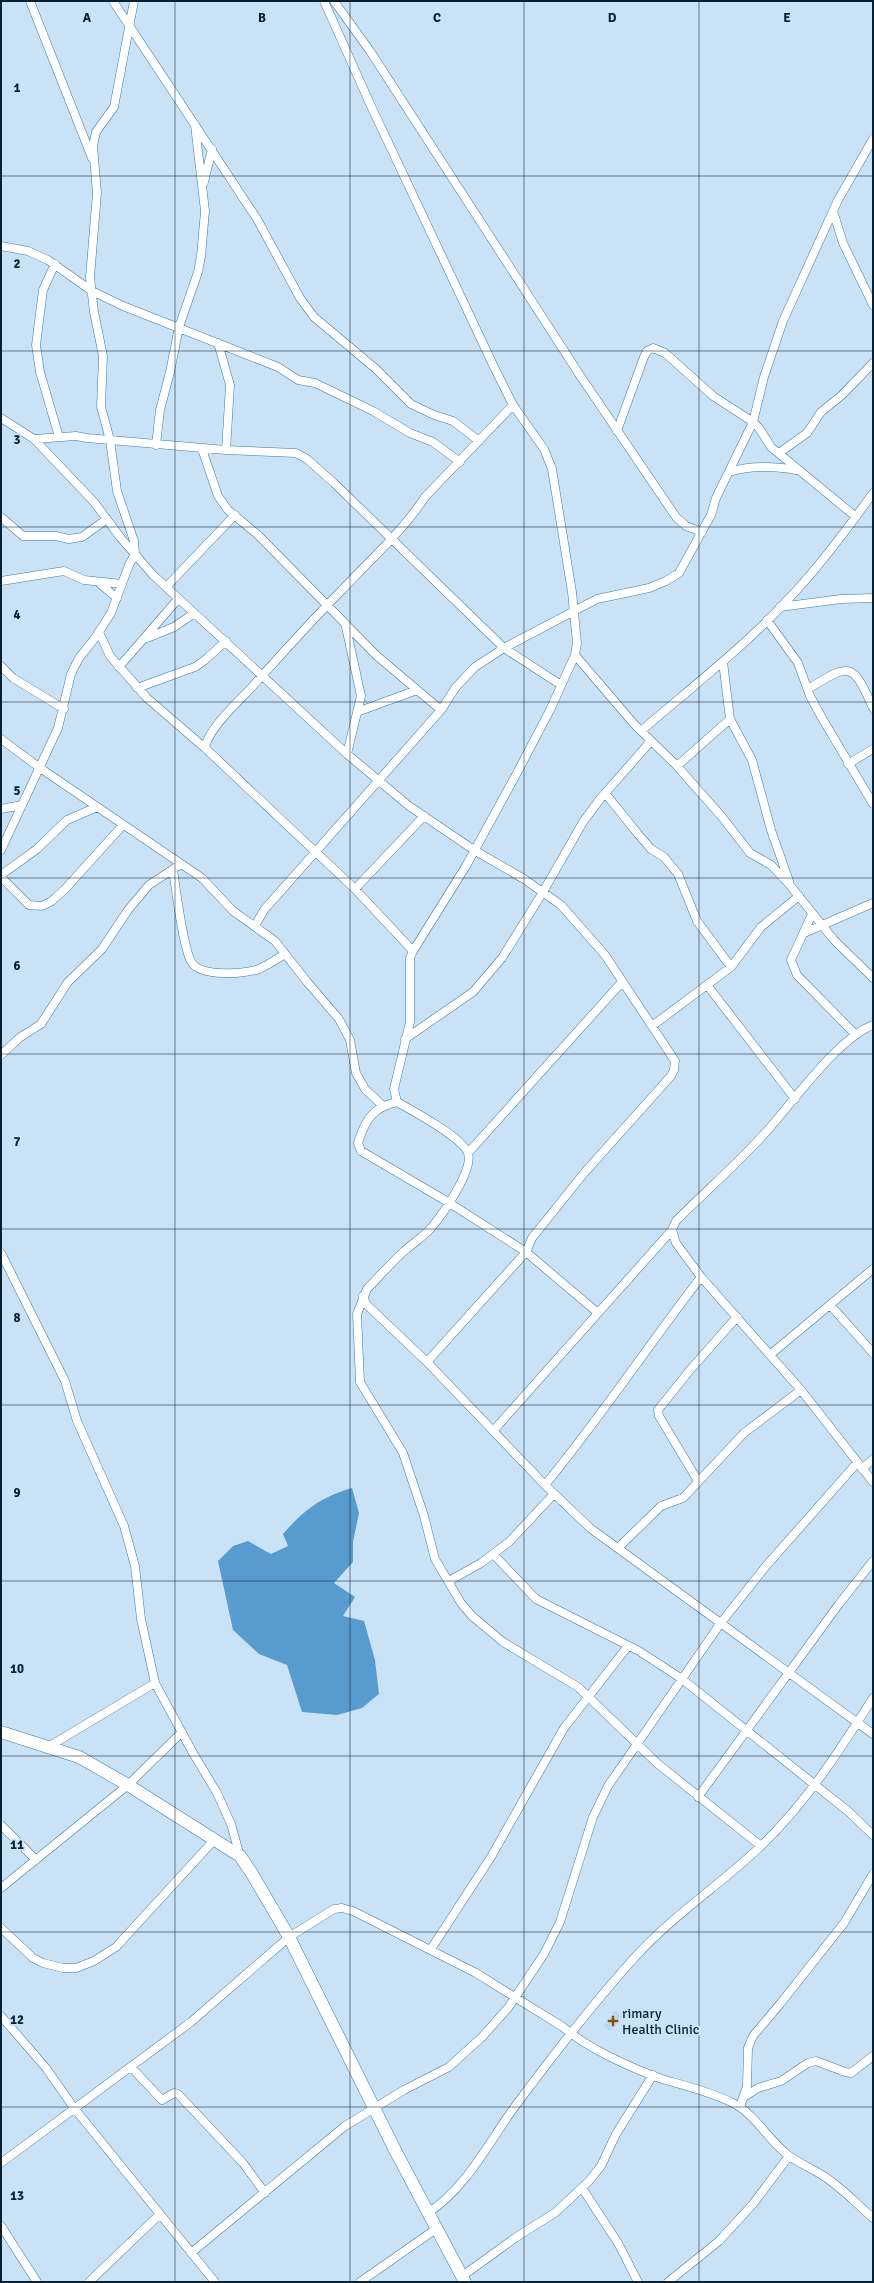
<svg xmlns="http://www.w3.org/2000/svg" width="874" height="2283" viewBox="0 0 874 2283" font-family="Signika,sans-serif">
<style>
.built{fill:#aed7f8}
.water{fill:#589bce}
.lines{fill:none;stroke-linecap:round;stroke-linejoin:round}
.street-casing{stroke:#3c7aa7;stroke-width:9}
.primary-casing{stroke:#3c7aa7;stroke-width:13}
.street{stroke:#fff;stroke-width:8}
.primary{stroke:#fff;stroke-width:12}
.grid{fill:none;stroke:#072134;stroke-width:1;stroke-opacity:0.55}
.poi-dot{fill:#8a5009;stroke:#c9e2f6;stroke-width:1.5}
.labels{text-anchor:middle;stroke-width:4;stroke-linejoin:round;paint-order:stroke}
.poi-label{font-size:14px;fill:#072134;stroke:#c9e2f6;text-anchor:start}
.grid-label{font-size:13px;text-anchor:middle;font-weight:bold;fill:#072134;stroke:#c9e2f6;stroke-width:4;stroke-linejoin:round;paint-order:stroke}
</style>
<rect width="100%" height="100%" fill="#c9e2f6"/>
<path class="built" d="M 615,2011 L 621,2016 L 610,2031 L 604,2025 Z"/>
<path class="water" d="M 352,1488 L 359,1513 L 353,1542 L 353,1562 L 334,1583 L 355,1597 L 343,1616 L 364,1621 L 375,1660 L 379,1694 L 362,1708 L 337,1715 L 302,1712 L 287,1665 L 259,1654 L 233,1630 L 218,1561 L 233,1546 L 248,1541 L 271,1554 L 288,1546 L 283,1534 C 304,1510 321,1497 352,1488 Z"/>
<g class="lines">
<defs>
<path id="street" d="M 30,1 L 92,158
M 113,1 L 257,219 L 300,298 L 314,317 L 376,369 L 411,404 L 434,415 L 453,421 L 479,441
M 324,1 L 371,106 L 495,369 L 513,405 L 544,449 L 552,469 L 572,592 L 577,643 L 575,655 L 550,710 L 517,773 L 466,866 L 413,951 L 410,958 L 410,1022 L 394,1089 L 397,1102 C 413,1111 462,1137 468,1153 C 474,1170 442,1215 431,1228 C 423,1237 412,1244 403,1252 C 390,1264 379,1277 367,1289 L 357,1314 L 360,1382 L 403,1453 L 424,1516 L 435,1559 L 461,1603 L 472,1616 L 503,1642 L 578,1687 L 658,1764 L 761,1846
M 334,1 L 370,51 L 581,377 L 676,517 L 686,526 L 702,532
M 204,182 L 212,149
M 833,211 L 843,243 L 873,305
M 1,246 L 28,251 L 48,260 L 92,291 L 123,306 L 278,367 L 298,380 L 315,383 L 373,411 L 410,433 L 433,442 L 460,462
M 55,264 L 43,290 L 36,345 L 40,372 L 59,437
M 218,343 L 230,385 L 226,450
M 1,418 L 34,439 L 94,502 L 120,537 L 153,575 L 347,754 L 409,806 L 474,850 L 524,879 L 561,905 L 605,955 L 675,1061 L 674,1070 L 671,1076 L 585,1172 L 532,1238 L 526,1252 L 427,1362
M 617,431 L 644,357 L 647,351 L 653,348 L 665,353 L 713,396 L 753,422 L 759,428 L 771,447 L 856,517
M 34,439 L 76,436 L 87,438 L 226,450 L 296,453 L 307,459 L 334,483 L 504,648 L 561,685
M 156,445 L 160,410 L 170,372 L 179,327 L 198,272 L 201,256 L 205,211 L 195,125
M 202,449 L 218,496 L 228,510 L 258,535 L 377,656 L 441,710
M 779,453 L 807,433 L 821,412 L 842,395 L 873,363
M 729,472 C 752,465 773,466 796,470
M 1,517 L 23,536 L 56,536 L 69,539 L 82,537 L 107,519
M 1,581 L 64,571 L 84,580 L 122,584
M 98,582 L 117,598
M 166,587 L 235,515
M 780,607 L 841,599 L 873,598
M 767,620 L 798,663 L 810,696 L 822,718 L 873,804
M 346,627 L 361,696 L 347,754
M 99,632 L 110,656 L 147,698 L 205,748 L 355,889 L 413,951
M 147,638 L 174,627 L 193,614
M 575,655 L 634,724 L 677,766 L 722,817 L 750,853 L 771,865 L 789,884 L 834,940 L 873,978
M 723,662 L 730,719 L 752,760 L 771,830 L 789,881
M 1,666 L 13,678 L 64,709
M 119,667 L 178,599
M 137,688 L 195,667 L 205,660 L 226,641
M 808,689 C 849,664 852,660 873,708
M 357,712 L 417,690
M 641,731 C 693,686 748,644 794,593 C 823,562 848,528 873,493
M 1,739 L 40,768 L 202,878 L 233,911 L 275,941 L 308,983 L 339,1019 L 350,1040 L 356,1073 L 365,1089 L 382,1105
M 205,748 C 208,729 237,703 251,688 C 281,655 310,622 342,590 C 370,560 402,532 425,497 L 513,405
M 848,764 L 873,749
M 677,766 L 730,719
M 605,793 L 638,834 L 651,849 L 664,857 L 678,874 L 697,921 L 731,967
M 1,809 L 22,805
M 1,850 L 58,728 L 71,674 L 79,658 L 95,638 L 111,613 L 129,565 L 135,554 L 134,541 L 117,491 L 110,440 L 101,407 L 103,356 L 94,312 L 90,277 L 97,193 L 93,146 L 96,132 L 114,107 L 134,1
M 173,870 C 176,888 183,950 192,963 C 202,977 244,974 259,969 C 268,965 277,959 285,954
M 1,875 L 37,849 L 67,820 L 97,807
M 1,877 L 29,905 L 42,906 L 52,901 L 66,888 L 123,825
M 355,889 L 424,816
M 812,914 L 791,960 L 797,975 L 856,1035
M 255,926 L 264,910 L 441,710 L 456,687 L 475,667 L 504,648 L 597,599 L 649,588 L 666,581 L 679,573 L 711,515 L 716,498 L 753,422 L 764,377 L 783,321 L 838,200 L 873,139
M 804,933 L 873,903
M 707,985 L 795,1099
M 652,1026 L 731,967 L 761,927 L 799,896
M 405,1039 L 473,992 L 502,958 L 543,892 L 583,822 L 600,799 L 651,741
M 1,1055 L 19,1038 L 41,1024 L 68,982 L 102,949 L 128,910 L 149,885 L 181,864
M 397,1102 C 373,1107 365,1120 358,1143 L 361,1151 L 448,1202 L 526,1252 L 598,1313
M 468,1153 L 622,982
M 672,1230 L 676,1243 L 701,1277 L 801,1390 L 873,1482
M 1,1253 L 65,1381 L 77,1421 L 124,1526 L 135,1566 L 141,1619 L 155,1683 L 193,1753 L 217,1793 L 231,1824 L 240,1856
M 363,1296 L 366,1304 L 427,1362 L 545,1485 L 590,1528 L 873,1734
M 831,1306 L 873,1353
M 771,1354 L 873,1269
M 493,1431 L 672,1230 L 676,1221 C 706,1191 738,1163 767,1131 C 792,1103 839,1037 873,1025
M 862,1469 L 873,1459
M 698,1481 L 659,1416 L 658,1410 L 690,1370 L 737,1317
M 545,1485 C 600,1418 648,1346 701,1277
M 618,1548 L 661,1506 L 683,1498 L 744,1433 L 801,1390
M 493,1554 L 536,1599 L 639,1651 L 682,1679 L 849,1812 L 873,1835
M 449,1581 L 481,1563 L 509,1542 L 554,1494
M 48,1747 L 155,1683
M 698,1797 L 839,1604 L 873,1561
M 1,1825 L 36,1860
M 1,1888 L 128,1785 L 182,1732
M 1,1928 L 33,1958 L 43,1963 L 63,1968 L 76,1968 L 94,1961 L 116,1947 L 215,1839
M 431,1949 L 491,1857 L 564,1728 L 628,1646
M 1,2016 L 46,2068 L 74,2108 L 215,2282
M 131,2067 L 162,2100 L 174,2093 L 178,2094 L 243,2163 L 265,2193
M 744,2097 L 758,2088 L 781,2081 L 808,2063 L 816,2061 L 845,2072 L 851,2073 L 873,2056
M 740,2107 L 747,2086 L 748,2048 L 753,2036 L 780,2004 L 844,1923 L 873,1874
M 1,2163 L 191,2022 L 289,1937 L 334,1909 L 342,1908 L 353,1911 L 476,1973 L 563,2027 C 587,2048 631,2068 662,2079 C 686,2086 711,2092 733,2103 C 756,2115 768,2140 788,2155 C 801,2165 819,2171 832,2182 C 847,2193 859,2206 873,2218
M 582,2188 L 618,2243 L 638,2282
M 428,2213 C 468,2186 488,2143 516,2105 C 554,2054 594,2002 637,1955 C 675,1914 721,1884 761,1846 C 806,1803 840,1750 873,1698
M 1,2226 L 37,2282
M 191,2253 L 345,2126 L 404,2090 L 449,2067 L 482,2037 L 508,2008 L 544,1954 L 560,1922 L 593,1817 L 608,1786 L 720,1624 L 766,1566 L 857,1463
M 461,2277 L 515,2238 L 556,2212 L 589,2181 L 601,2166 L 616,2134 L 653,2075
M 89,2282 L 159,2215
M 360,2282 L 436,2229
M 668,2282 L 719,2241 L 753,2204 L 789,2156"/>
<path id="primary" d="M 1,1732 L 79,1757 L 128,1785 L 240,1856 L 251,1872 L 289,1937 L 396,2152 L 465,2282"/>
</defs>
<use href="#street" class="street-casing"/>
<use href="#primary" class="primary-casing"/>
<use href="#street" class="street"/>
<use href="#primary" class="primary"/>
</g>
<path class="grid" d="M 175,1 L 175,2282M 350,1 L 350,2282M 524,1 L 524,2282M 699,1 L 699,2282M 1,176 L 873,176M 1,351 L 873,351M 1,527 L 873,527M 1,702 L 873,702M 1,878 L 873,878M 1,1054 L 873,1054M 1,1229 L 873,1229M 1,1405 L 873,1405M 1,1581 L 873,1581M 1,1756 L 873,1756M 1,1932 L 873,1932M 1,2107 L 873,2107"/>
<path class="poi-dot" d="M611 2015h4v4h4v4h-4v4h-4v-4h-4v-4h4z"/>
<g class="labels">
<g class="poi-label">
<text x="622" y="2018">rimary<tspan x="622" dy="16">Health Clinic</tspan></text>
</g>
</g>
<g class="grid-label">
<text x="87" y="22">A</text>
<text x="262" y="22">B</text>
<text x="437" y="22">C</text>
<text x="612" y="22">D</text>
<text x="787" y="22">E</text>
<text x="17" y="92">1</text>
<text x="17" y="268">2</text>
<text x="17" y="444">3</text>
<text x="17" y="619">4</text>
<text x="17" y="795">5</text>
<text x="17" y="970">6</text>
<text x="17" y="1146">7</text>
<text x="17" y="1322">8</text>
<text x="17" y="1497">9</text>
<text x="17" y="1673">10</text>
<text x="17" y="1849">11</text>
<text x="17" y="2024">12</text>
<text x="17" y="2200">13</text>
</g>
<rect width="874" height="2283" fill="none" stroke="#072134" stroke-width="4"/>
</svg>
